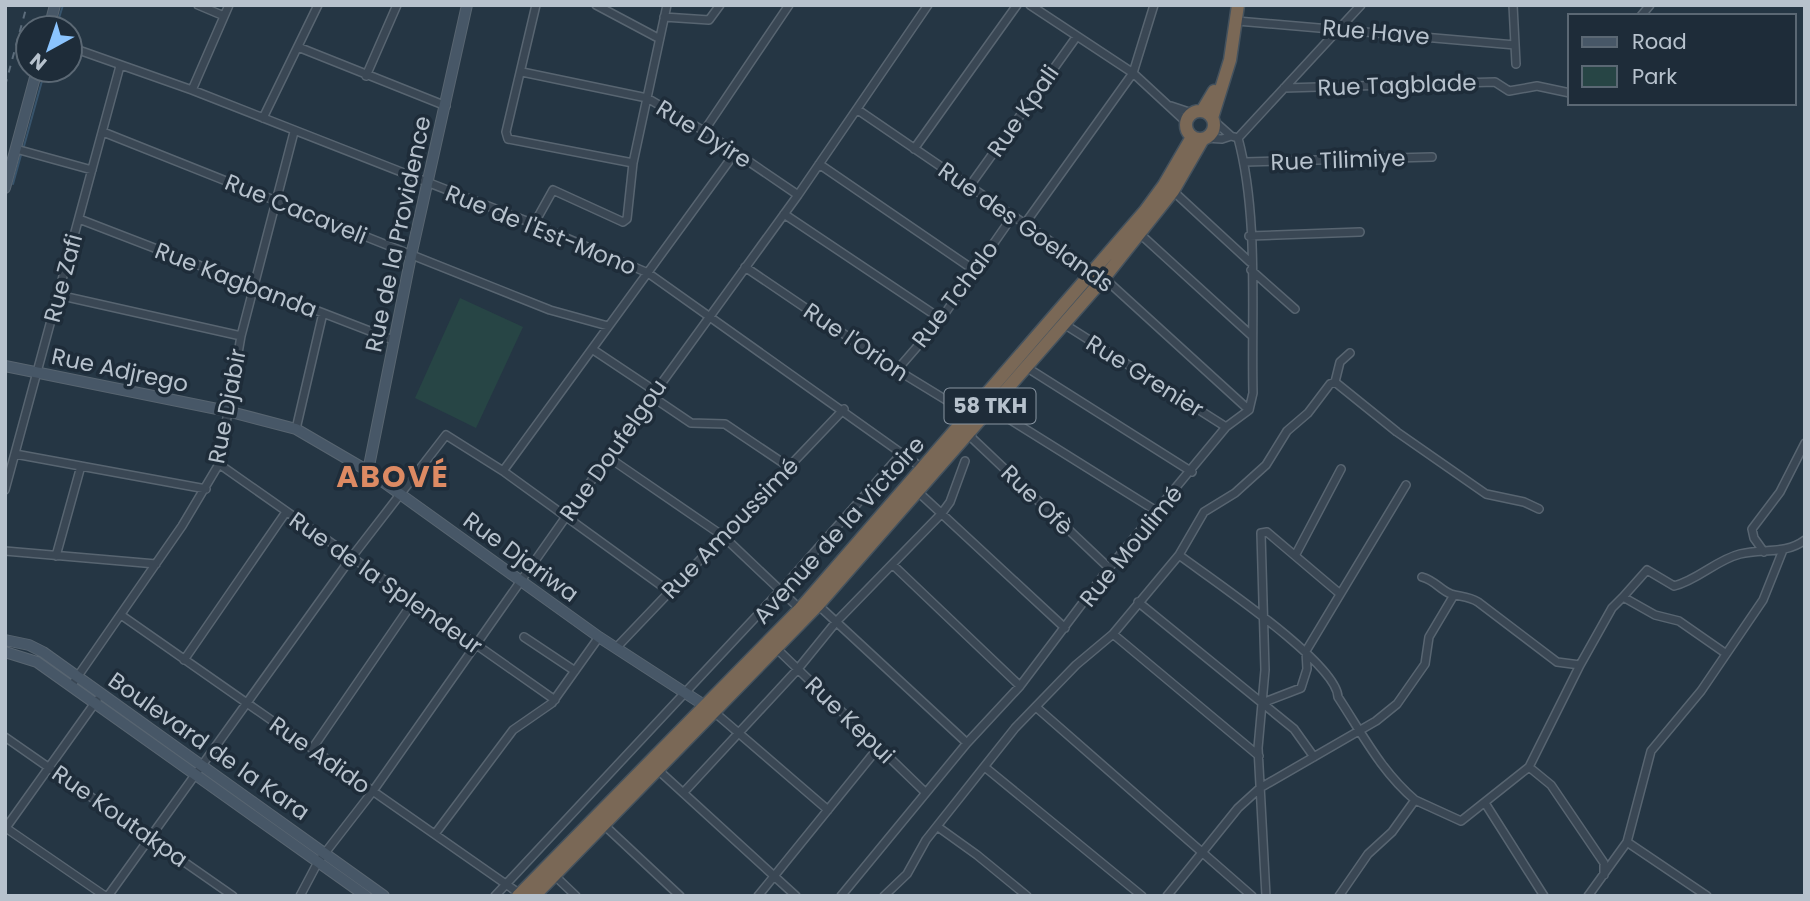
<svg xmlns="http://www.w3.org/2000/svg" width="1810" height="901" viewBox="0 0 1810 901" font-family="Poppins,sans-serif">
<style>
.green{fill:#274545}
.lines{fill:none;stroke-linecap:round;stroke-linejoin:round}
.stream{stroke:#38546c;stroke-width:2}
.street-casing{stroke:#586571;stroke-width:10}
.secondary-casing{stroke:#586571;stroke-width:12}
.highway-casing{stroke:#44525e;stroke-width:15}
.street{stroke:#3a4754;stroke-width:7}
.secondary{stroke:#475767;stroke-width:10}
.highway{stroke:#7a6856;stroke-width:12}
.rail{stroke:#5c6c7b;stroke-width:2;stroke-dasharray:7 7;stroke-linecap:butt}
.labels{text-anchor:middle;stroke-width:7;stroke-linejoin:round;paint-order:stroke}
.shield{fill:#1e2c39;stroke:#8995a1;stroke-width:2}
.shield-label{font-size:21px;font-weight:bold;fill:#b7c2cd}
.street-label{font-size:23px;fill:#b7c2cd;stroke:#1e2c39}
.district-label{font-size:30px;font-weight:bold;letter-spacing:2px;fill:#dd8a63;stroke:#1e2c39}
</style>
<rect width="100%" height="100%" fill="#253644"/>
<path class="green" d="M 460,298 L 523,327 L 476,428 L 415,398 Z"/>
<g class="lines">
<path class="stream" d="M 56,28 L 63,5
M 24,146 L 45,70
M 13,184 L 21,155"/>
<defs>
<path id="street" d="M 198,5 L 224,16
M 536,5 L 506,132 L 508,139 L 633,163
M 596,5 L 658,38
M 1030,5 L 1133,73 L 1186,122
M 1513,5 L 1516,64
M 1641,16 L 1650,5
M 664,17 L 709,20 L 720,5
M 1237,21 L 1515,45
M 70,47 L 192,90 L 534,224 L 648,273 L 925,470
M 298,47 L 446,106
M 522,72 L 647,98 L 704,131 L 798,195
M 366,76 L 397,5
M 1284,88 L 1495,82 L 1509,91 L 1537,86 L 1570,93
M 192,90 L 229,5
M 1171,106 L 1192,113
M 858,110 L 1104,278 L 1249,410
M 263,118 L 318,5
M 1213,120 L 1231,136 L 1238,138
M 704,131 L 789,5
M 103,132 L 550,310 L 608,326
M 1205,138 L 1222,139 L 1231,136
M 1238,138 L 1361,5
M 16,149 L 92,170
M 914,149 L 1017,5
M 1245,162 L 1432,157
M 819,164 L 974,270
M 969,187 L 1077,36
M 1173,191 L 1250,262
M 784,214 L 941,319
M 79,219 L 393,340
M 534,224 L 553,190 L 623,222 L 627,219 L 633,163 L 667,5
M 1024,225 L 1133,73 L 1154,5
M 1139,233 L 1251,335
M 1249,236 L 1360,232
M 745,267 L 897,370 L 969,414
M 1251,270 L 1295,309
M 58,295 L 241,336
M 1064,324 L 1226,427
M 592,349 L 655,391
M 1026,367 L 1192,472
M 897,370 L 941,319 L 1012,217
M 1335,382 L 1340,362 L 1350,353
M 651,396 L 691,423 L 725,424 L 789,467
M 990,407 L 1158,512
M 296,429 L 323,313
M 969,431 L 973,439 L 1109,568
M 15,454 L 206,489
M 608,457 L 723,536 L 800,609
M 219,464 L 555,700
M 503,471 L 735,153
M 5,490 L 120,66
M 916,490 L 1065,628
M 5,551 L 156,564
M 1764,552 L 1754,538 L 1752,529 L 1780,492 L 1805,443
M 1296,554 L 1341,469
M 1179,555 C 1211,579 1337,663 1338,697 C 1363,735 1381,771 1415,800
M 56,556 L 81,466
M 893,565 L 1020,686
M 1422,577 C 1436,581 1440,590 1451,594 C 1461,597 1468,596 1478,602 L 1557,662 L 1580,665
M 1623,597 L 1647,570 L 1674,586 C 1698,580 1716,560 1740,554 C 1762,548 1785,555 1805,540
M 1138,602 L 1294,729 L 1314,757
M 818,605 L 967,743
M 121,615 L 520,894
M 1113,634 L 1259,756
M 524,637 L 575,671
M 616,648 L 844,409
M 776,648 L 925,792
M 184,660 L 286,512
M 71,686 L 182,526 L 219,464 L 241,336 L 294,132
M 1262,703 L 1301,688 L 1307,669 L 1306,651 L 1406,485
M 1036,707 L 1252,896
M 713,711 L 828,810
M 5,737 L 233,896
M 312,749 L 413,602
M 1529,767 L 1551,785 L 1604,863 L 1604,875
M 986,768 L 1142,896
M 657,769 L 796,896
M 684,792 L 797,670 L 836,622 L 942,513 L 950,502 L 965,461
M 1485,803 L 1544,896
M 603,824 L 680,896
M 938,827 L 977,855 L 1027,896
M 6,828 L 105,896
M 5,829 L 97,700
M 435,834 L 513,730 L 552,703 L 599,637
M 1627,842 L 1707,896
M 554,875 L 576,896
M 108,896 L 351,558 L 446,435 L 503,471 L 670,592
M 300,896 L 318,862 L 373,791 L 608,457 L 798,195 L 928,5
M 495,896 L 779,592 L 902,453
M 758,896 L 878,748
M 841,896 L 967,743 L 1020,686 L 1109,568 L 1226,427 L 1249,410 L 1253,393 C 1251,312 1259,216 1238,138
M 884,896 L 907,874 L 926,840 L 1015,728 L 1076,665 L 1113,634 L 1179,555 L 1204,512 L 1235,493 L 1266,465 L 1287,431 L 1308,413 L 1330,384 L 1335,382 L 1397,432 L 1486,494 L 1524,502 L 1539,509
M 1167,896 L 1238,808 L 1260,788 L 1376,721 L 1397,704 L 1425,664 L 1429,637 L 1454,595
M 1266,896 L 1258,748 L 1265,670 L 1261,533 L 1267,532 L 1339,593
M 1339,896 L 1368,854 L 1392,832 L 1415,800 L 1461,821 L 1529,767 L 1580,665 L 1612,608 L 1623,597 L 1655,615 L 1679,621 L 1725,653
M 1588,896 L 1627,842 L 1651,751 L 1701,691 L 1763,600 L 1783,550"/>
<path id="secondary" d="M 49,28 L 55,5
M 5,188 L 37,70
M 5,366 L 227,411 L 296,429 L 368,471 L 599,637 L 710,709
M 368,471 L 411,256 L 467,5
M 5,640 L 29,645 L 43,652 L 384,896
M 5,652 L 37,662 L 366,896"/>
<path id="highway" d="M 1202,111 L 1214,91
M1186 125a14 14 0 1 1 28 0a14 14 0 1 1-28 0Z
M 1212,118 L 1230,60 L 1238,5
M 518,896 L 800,609 L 1145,211 L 1164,185 L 1192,137
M 534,896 L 818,605 L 1104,278 L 1173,191 L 1203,139"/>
</defs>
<use href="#street" class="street-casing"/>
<use href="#secondary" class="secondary-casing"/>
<use href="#highway" class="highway-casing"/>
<use href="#street" class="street"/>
<use href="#secondary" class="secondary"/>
<use href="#highway" class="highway"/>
<path class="rail" d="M 5,86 L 27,5"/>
</g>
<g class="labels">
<rect class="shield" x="944.5" y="388.5" width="91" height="35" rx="5"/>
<g class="shield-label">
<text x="990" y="413">58 TKH</text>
</g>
<g class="street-label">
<text transform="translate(1376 32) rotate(5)" y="8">Rue Have</text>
<text transform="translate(1397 85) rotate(-2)" y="8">Rue Tagblade</text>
<text transform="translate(1023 111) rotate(-55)" y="8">Rue Kpali</text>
<text transform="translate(704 134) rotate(32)" y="8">Rue Dyire</text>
<text transform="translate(1338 160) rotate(-2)" y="8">Rue Tilimiye</text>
<text transform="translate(296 209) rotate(22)" y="8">Rue Cacaveli</text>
<text transform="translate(1026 227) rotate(35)" y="8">Rue des Goelands</text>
<text transform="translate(541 230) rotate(22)" y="8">Rue de l'Est-Mono</text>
<text transform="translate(398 234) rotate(-78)" y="8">Rue de la Providence</text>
<text transform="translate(63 278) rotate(-75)" y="8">Rue Zafi</text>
<text transform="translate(236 280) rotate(21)" y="8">Rue Kagbanda</text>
<text transform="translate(955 294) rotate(-53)" y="8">Rue Tchalo</text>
<text transform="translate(856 342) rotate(34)" y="8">Rue l'Orion</text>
<text transform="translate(120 370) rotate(12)" y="8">Rue Adjrego</text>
<text transform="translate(1145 376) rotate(32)" y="8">Rue Grenier</text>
<text transform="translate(227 406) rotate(-79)" y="8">Rue Djabir</text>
<text transform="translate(613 450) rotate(-55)" y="8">Rue Doufelgou</text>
<text transform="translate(1037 500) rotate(44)" y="8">Rue Ofè</text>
<text transform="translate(730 528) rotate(-46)" y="8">Rue Amoussimé</text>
<text transform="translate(839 530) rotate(-48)" y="8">Avenue de la Victoire</text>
<text transform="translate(1131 546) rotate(-51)" y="8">Rue Moulimé</text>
<text transform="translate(521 557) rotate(36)" y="8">Rue Djariwa</text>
<text transform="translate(386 583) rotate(35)" y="8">Rue de la Splendeur</text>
<text transform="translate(850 720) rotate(44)" y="8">Rue Kepui</text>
<text transform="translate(209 746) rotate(35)" y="8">Boulevard de la Kara</text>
<text transform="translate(320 755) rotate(35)" y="8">Rue Adido</text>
<text transform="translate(120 816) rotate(35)" y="8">Rue Koutakpa</text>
</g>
<g class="district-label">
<text x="393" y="487">ABOVÉ</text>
</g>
</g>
<rect width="1810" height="901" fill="none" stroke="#b7c2cd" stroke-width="14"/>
<rect x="1568" y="14" width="228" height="91" fill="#1e2c39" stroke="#5b6874" stroke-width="2"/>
<rect x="1582" y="37" width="35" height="10" fill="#475767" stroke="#5b6874" stroke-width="2"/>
<text x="1632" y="49" font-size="21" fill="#b7c2cd">Road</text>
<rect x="1582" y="66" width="35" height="21" fill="#274545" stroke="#5b6874" stroke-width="2"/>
<text x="1632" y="84" font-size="21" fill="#b7c2cd">Park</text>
<g transform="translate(49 49) rotate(220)"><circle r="33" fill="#1e2c39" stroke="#5b6874" stroke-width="2"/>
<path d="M0-5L12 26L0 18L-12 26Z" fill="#8bc4fe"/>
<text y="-10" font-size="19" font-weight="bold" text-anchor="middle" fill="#b7c2cd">N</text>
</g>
</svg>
